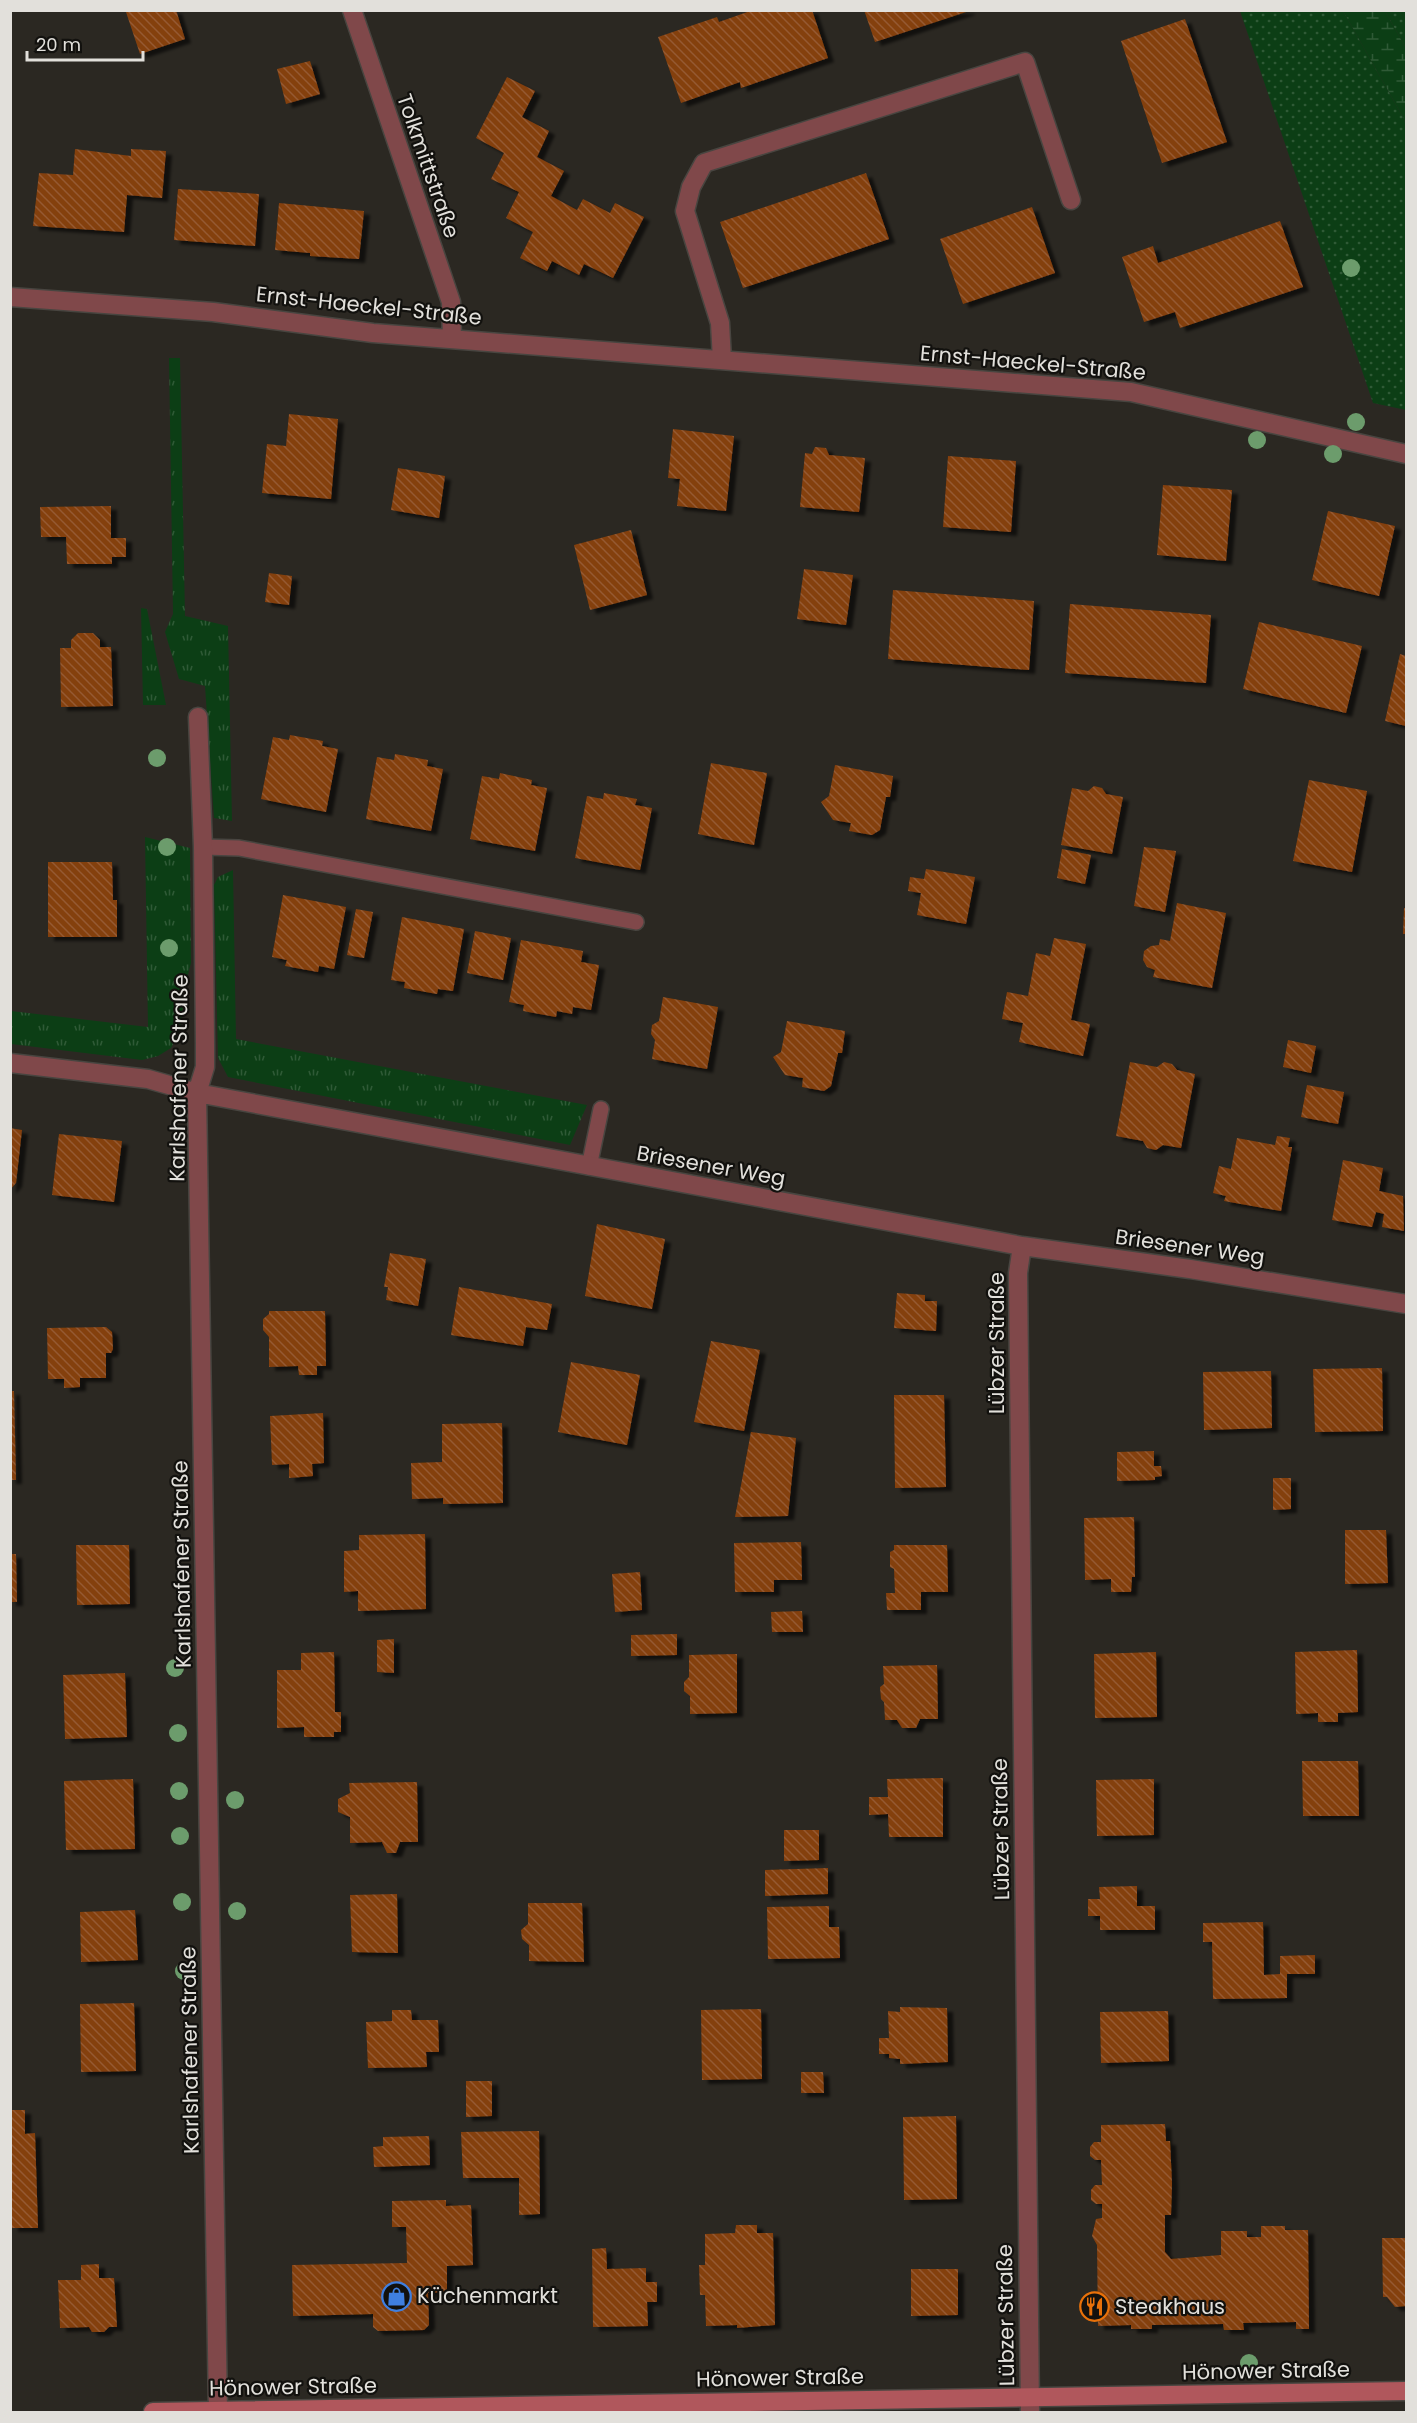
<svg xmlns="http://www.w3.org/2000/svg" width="1417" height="2423" viewBox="0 0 1417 2423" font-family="Poppins,sans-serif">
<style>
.grass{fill:url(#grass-tufts)}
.wetland{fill:url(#wetland-marsh)}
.park{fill:url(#park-dots)}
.building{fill:url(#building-back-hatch);filter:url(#shadow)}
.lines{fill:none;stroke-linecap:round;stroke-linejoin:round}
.lane-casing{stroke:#484540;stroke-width:18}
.street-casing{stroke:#484540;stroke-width:21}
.secondary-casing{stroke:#484540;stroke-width:21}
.lane{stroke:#80484a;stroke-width:15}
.street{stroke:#80484a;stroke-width:18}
.secondary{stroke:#b0575c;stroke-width:18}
.tree{fill:#6c9c6c}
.labels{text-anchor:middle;stroke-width:4.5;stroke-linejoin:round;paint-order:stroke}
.street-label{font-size:21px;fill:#e2e0db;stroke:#12110e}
.poi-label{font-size:21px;fill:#e2e0db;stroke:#12110e;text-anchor:start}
</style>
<defs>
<pattern id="grass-tufts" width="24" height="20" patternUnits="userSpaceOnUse" patternTransform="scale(1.5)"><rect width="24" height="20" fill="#0c3e15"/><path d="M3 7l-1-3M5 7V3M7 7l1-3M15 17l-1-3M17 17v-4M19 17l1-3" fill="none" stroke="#2f5a36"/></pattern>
<pattern id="wetland-marsh" width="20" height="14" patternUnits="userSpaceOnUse" patternTransform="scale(1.5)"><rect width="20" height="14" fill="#0c3e15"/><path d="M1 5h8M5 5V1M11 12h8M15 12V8" fill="none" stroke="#2f5a36"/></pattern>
<pattern id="park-dots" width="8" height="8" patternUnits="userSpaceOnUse" patternTransform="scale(1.5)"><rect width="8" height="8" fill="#0c3e15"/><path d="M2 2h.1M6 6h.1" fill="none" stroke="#2f5a36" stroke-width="1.8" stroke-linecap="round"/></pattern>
<pattern id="building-back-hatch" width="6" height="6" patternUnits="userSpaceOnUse" patternTransform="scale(1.5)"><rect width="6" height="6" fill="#843f0d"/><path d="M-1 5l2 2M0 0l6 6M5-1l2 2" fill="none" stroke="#955a30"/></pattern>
<filter id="shadow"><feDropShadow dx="6" dy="4" stdDeviation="1.5" flood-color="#0009"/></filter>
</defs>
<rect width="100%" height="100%" fill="#2b2822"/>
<path class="grass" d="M 169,358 L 180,358 L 185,616 L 228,626 L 232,821 L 214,818 L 205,686 L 179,679 L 165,632 L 173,614 Z
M 141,608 L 147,609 L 166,705 L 143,705 Z
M 145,837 L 190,848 L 191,963 L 186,982 L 180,1030 L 171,1048 L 158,1056 L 142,1060 L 11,1044 L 11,1011 L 148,1027 Z
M 233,870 L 236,1039 L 587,1105 L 570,1145 L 228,1077 L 218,1058 L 214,885 L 218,877 Z"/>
<path class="wetland" d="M 1343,11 L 1385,11 L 1406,48 L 1406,127 L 1404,119 Z"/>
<path class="park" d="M 1240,11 L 1343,11 L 1404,119 L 1406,127 L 1406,410 L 1373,403 Z
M 1385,11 L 1406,11 L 1406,48 Z"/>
<path class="building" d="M 130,10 L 176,10 L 185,39 L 140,54 L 126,12 Z
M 753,10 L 812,10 L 828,58 L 741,88 L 740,82 L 681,103 L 658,37 L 717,17 L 719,22 Z
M 864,10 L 969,10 L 969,11 L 875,42 Z
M 1185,19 L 1227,142 L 1162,163 L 1121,41 Z
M 310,61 L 320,94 L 286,104 L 277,69 Z
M 507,77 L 535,91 L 522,117 L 549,131 L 537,157 L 564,171 L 551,196 L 577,210 L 583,199 L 610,213 L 615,203 L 644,217 L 613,278 L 584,264 L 579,275 L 552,261 L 547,271 L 520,258 L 533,232 L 506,218 L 519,192 L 491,179 L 504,153 L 476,138 Z
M 75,149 L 131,156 L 131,149 L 166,151 L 162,198 L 127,195 L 124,232 L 33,226 L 39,173 L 73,175 Z
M 866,173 L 889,239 L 743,288 L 720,222 Z
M 178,189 L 259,194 L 255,246 L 174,240 Z
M 279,203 L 364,211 L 359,259 L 310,256 L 310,253 L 275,250 Z
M 1032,207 L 1055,273 L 963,304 L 940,239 Z
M 1280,221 L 1303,287 L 1180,328 L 1175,312 L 1144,322 L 1122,257 L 1153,246 L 1158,263 Z
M 289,414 L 338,419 L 331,499 L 262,493 L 267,444 L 286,446 Z
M 673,429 L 734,436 L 726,511 L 677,506 L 680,479 L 668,478 Z
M 815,447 L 826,448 L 829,455 L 865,458 L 859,512 L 800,507 L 805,453 L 812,454 Z
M 948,456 L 1016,461 L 1011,532 L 943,527 Z
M 398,468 L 445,476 L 439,518 L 391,510 Z
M 1163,485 L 1232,490 L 1226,561 L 1157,555 Z
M 111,506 L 111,538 L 126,538 L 126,557 L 112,557 L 112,564 L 67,564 L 66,537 L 41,537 L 40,507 Z
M 1328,511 L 1395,526 L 1379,596 L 1312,580 Z
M 631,530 L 647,595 L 590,610 L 574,545 Z
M 804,569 L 853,575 L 846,625 L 797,619 Z
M 269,573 L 292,576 L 289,605 L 265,602 Z
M 893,590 L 1034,601 L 1029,670 L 888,659 Z
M 1070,604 L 1211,615 L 1206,683 L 1065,673 Z
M 1259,622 L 1362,646 L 1346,713 L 1243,689 Z
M 78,633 L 93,633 L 100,640 L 100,647 L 111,647 L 113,706 L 61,707 L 60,648 L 71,648 L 71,640 Z
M 1400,654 L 1406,656 L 1406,726 L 1385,721 Z
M 290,735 L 323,741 L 322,746 L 338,749 L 326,812 L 261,799 L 273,737 L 289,740 Z
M 395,754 L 428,760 L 427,766 L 443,769 L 431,831 L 366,819 L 377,757 L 394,760 Z
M 711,763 L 767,773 L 754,845 L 698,834 Z
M 835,765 L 893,776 L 890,797 L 886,797 L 880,830 L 872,835 L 849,831 L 851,823 L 833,820 L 821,802 L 829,796 Z
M 500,773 L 532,780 L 531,785 L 547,788 L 535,851 L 470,839 L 482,776 L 499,779 Z
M 1309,780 L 1367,791 L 1352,872 L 1293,861 Z
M 1094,786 L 1102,788 L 1106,794 L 1123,797 L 1112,854 L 1061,845 L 1072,788 L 1088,791 Z
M 604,793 L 637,799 L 635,805 L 652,808 L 640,870 L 575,858 L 587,796 L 603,799 Z
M 1144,847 L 1176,851 L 1165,912 L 1134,906 Z
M 1062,849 L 1091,855 L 1085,884 L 1057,878 Z
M 48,862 L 112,862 L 113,900 L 117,900 L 117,937 L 48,937 Z
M 926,869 L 975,877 L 966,924 L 917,915 L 921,893 L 908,891 L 910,877 L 924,879 Z
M 283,895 L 346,907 L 334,969 L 319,966 L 318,972 L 285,966 L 287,960 L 272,957 Z
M 1177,903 L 1226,913 L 1212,988 L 1153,977 L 1155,970 L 1147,967 L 1143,960 L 1144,951 L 1151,946 L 1159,945 L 1160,939 L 1170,941 Z
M 1404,908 L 1406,908 L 1406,934 L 1403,934 Z
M 356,909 L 373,912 L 364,958 L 347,955 Z
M 402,917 L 464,929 L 453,991 L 438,989 L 437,994 L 404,988 L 405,982 L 391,980 Z
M 475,931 L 511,938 L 503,980 L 467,973 Z
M 1054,938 L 1086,944 L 1071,1020 L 1090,1024 L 1083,1056 L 1019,1042 L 1023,1023 L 1002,1019 L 1007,992 L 1028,996 L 1036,953 L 1050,956 Z
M 521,940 L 583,951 L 581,962 L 599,965 L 591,1010 L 573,1007 L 572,1014 L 557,1011 L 556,1017 L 523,1011 L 524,1005 L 509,1002 Z
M 663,997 L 718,1007 L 707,1069 L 652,1059 L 655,1040 L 651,1034 L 652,1025 L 659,1021 Z
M 787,1021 L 845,1031 L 842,1053 L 838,1053 L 831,1086 L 824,1091 L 802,1087 L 803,1078 L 785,1075 L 773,1057 L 781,1052 Z
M 1288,1040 L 1316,1046 L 1311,1073 L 1283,1067 Z
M 1130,1062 L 1157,1067 L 1164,1062 L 1172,1064 L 1177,1070 L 1195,1074 L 1181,1148 L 1163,1145 L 1156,1150 L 1147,1148 L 1143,1141 L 1116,1136 Z
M 1307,1085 L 1344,1092 L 1338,1124 L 1301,1117 Z
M 10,1128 L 22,1130 L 16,1183 L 10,1190 Z
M 59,1134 L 122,1141 L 114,1202 L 52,1195 Z
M 1277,1136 L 1290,1138 L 1288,1147 L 1292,1147 L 1281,1211 L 1224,1201 L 1226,1196 L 1213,1193 L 1219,1166 L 1231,1169 L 1237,1138 L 1275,1145 Z
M 1343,1160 L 1383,1168 L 1379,1191 L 1403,1196 L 1404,1231 L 1382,1227 L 1384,1214 L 1376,1212 L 1372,1227 L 1332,1220 Z
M 597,1224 L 665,1239 L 652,1309 L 585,1296 Z
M 390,1253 L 426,1259 L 418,1306 L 386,1300 L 388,1287 L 384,1287 Z
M 459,1287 L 552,1304 L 547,1330 L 526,1327 L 523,1346 L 451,1335 Z
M 897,1293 L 925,1295 L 925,1301 L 937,1301 L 936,1331 L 894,1328 Z
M 269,1311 L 325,1311 L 326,1366 L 317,1366 L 317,1375 L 299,1375 L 298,1366 L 269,1367 L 269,1337 L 263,1330 L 263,1319 L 269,1314 Z
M 106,1327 L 112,1332 L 113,1349 L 111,1353 L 106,1353 L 106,1378 L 80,1378 L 80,1387 L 64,1388 L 64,1379 L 48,1379 L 47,1328 Z
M 711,1341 L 760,1350 L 744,1431 L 694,1422 Z
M 571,1362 L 640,1375 L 627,1445 L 558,1432 Z
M 1382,1368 L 1383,1431 L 1315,1432 L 1313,1369 Z
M 1271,1371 L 1272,1428 L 1204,1430 L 1203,1372 Z
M 10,1391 L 14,1391 L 16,1480 L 10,1480 Z
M 894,1395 L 944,1395 L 946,1487 L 895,1488 Z
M 323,1413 L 324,1463 L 312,1464 L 313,1476 L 289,1478 L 289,1464 L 272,1465 L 270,1416 Z
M 502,1423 L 503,1503 L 443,1504 L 443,1498 L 412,1499 L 411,1463 L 442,1462 L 442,1424 Z
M 751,1432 L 796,1438 L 788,1516 L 735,1517 Z
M 1154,1451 L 1154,1466 L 1161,1466 L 1162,1476 L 1155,1477 L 1155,1480 L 1117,1481 L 1117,1452 Z
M 1273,1478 L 1291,1478 L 1291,1509 L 1273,1510 Z
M 1134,1517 L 1135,1577 L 1132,1577 L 1131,1592 L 1111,1592 L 1111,1579 L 1085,1580 L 1084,1518 Z
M 1345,1530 L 1386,1530 L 1388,1583 L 1345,1584 Z
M 425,1534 L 426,1609 L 358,1611 L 358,1591 L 344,1592 L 344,1551 L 359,1550 L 359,1535 Z
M 801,1542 L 802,1580 L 774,1580 L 774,1592 L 735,1592 L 734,1543 Z
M 76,1545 L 129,1545 L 130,1604 L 77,1605 Z
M 894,1545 L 947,1545 L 948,1592 L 921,1592 L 921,1610 L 887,1610 L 886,1593 L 895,1593 L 894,1569 L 890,1567 L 890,1552 L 894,1550 Z
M 10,1554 L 16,1554 L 17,1602 L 10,1602 Z
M 640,1572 L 642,1610 L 615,1612 L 612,1574 Z
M 802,1611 L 803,1632 L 772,1632 L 771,1612 Z
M 677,1634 L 677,1655 L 631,1656 L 631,1635 Z
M 394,1639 L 394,1673 L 377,1672 L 377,1640 Z
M 1357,1650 L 1358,1712 L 1338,1713 L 1338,1722 L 1318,1722 L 1318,1713 L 1296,1714 L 1295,1652 Z
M 334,1652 L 335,1712 L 341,1712 L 341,1732 L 334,1732 L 334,1737 L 304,1737 L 304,1727 L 277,1728 L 277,1670 L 301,1670 L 301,1653 Z
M 1156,1652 L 1157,1717 L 1095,1718 L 1094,1654 Z
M 737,1654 L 737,1713 L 690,1714 L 690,1696 L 684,1691 L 684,1682 L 689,1677 L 689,1655 Z
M 937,1665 L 938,1719 L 920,1719 L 916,1728 L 902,1728 L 897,1720 L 885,1720 L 884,1702 L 881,1699 L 880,1687 L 884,1684 L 883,1666 Z
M 125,1673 L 127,1737 L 65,1739 L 63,1675 Z
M 1302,1761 L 1358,1761 L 1359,1816 L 1303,1816 Z
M 943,1778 L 943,1837 L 889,1837 L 888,1814 L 869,1815 L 869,1797 L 888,1797 L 887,1779 Z
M 133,1779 L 135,1849 L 66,1850 L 64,1781 Z
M 1154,1779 L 1154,1835 L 1097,1836 L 1096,1780 Z
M 417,1782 L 418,1842 L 400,1842 L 396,1853 L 387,1853 L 382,1842 L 350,1843 L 350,1817 L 338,1812 L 338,1799 L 350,1793 L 349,1783 Z
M 784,1830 L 819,1830 L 819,1860 L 784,1861 Z
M 828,1868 L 828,1894 L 765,1896 L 765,1870 Z
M 1137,1886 L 1137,1906 L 1155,1906 L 1155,1930 L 1100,1930 L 1100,1916 L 1088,1916 L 1088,1899 L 1100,1899 L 1099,1887 Z
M 397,1894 L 398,1953 L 352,1952 L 350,1895 Z
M 528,1903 L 582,1903 L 584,1962 L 529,1961 L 529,1945 L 522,1939 L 521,1930 L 528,1924 Z
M 829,1906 L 829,1927 L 839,1927 L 840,1958 L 768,1959 L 767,1907 Z
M 135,1910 L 138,1960 L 81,1962 L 80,1912 Z
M 1263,1922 L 1264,1975 L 1280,1974 L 1280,1956 L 1315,1955 L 1315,1974 L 1287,1974 L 1287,1998 L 1213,1999 L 1212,1942 L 1203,1942 L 1203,1923 Z
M 134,2003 L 136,2071 L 81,2072 L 80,2004 Z
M 900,2007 L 947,2008 L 948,2062 L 900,2064 L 900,2059 L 889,2058 L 889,2054 L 879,2054 L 879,2038 L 889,2038 L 888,2011 L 900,2012 Z
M 761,2009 L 762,2079 L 702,2080 L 701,2010 Z
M 392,2010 L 411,2010 L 412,2020 L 438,2020 L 439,2052 L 426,2052 L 427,2067 L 368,2068 L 366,2022 L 392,2021 Z
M 1168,2011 L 1169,2061 L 1101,2063 L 1100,2012 Z
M 801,2072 L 823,2072 L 824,2093 L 801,2093 Z
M 466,2081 L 492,2081 L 492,2116 L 466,2117 Z
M 10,2110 L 25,2110 L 25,2134 L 35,2133 L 38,2228 L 12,2228 Z
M 956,2116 L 957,2199 L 904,2200 L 903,2117 Z
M 1165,2124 L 1166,2141 L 1170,2141 L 1172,2184 L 1171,2215 L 1165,2215 L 1165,2252 L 1171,2259 L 1221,2255 L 1221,2231 L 1247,2231 L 1247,2237 L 1261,2237 L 1261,2226 L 1285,2226 L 1285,2230 L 1308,2230 L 1309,2329 L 1296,2329 L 1296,2322 L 1243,2323 L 1244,2330 L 1224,2330 L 1223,2324 L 1152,2325 L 1152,2329 L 1131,2329 L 1131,2325 L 1098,2326 L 1097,2245 L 1092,2236 L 1096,2219 L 1102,2218 L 1102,2204 L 1096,2204 L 1091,2200 L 1091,2190 L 1095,2185 L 1102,2185 L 1101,2160 L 1095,2160 L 1090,2156 L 1090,2147 L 1094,2142 L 1101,2142 L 1101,2125 Z
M 539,2131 L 540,2214 L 519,2215 L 519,2178 L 463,2178 L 461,2132 Z
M 429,2136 L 430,2165 L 374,2167 L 373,2147 L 383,2146 L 383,2137 Z
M 446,2200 L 446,2206 L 471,2205 L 473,2265 L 447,2266 L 447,2292 L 428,2293 L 429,2325 L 424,2330 L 378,2331 L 373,2327 L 373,2314 L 293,2316 L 292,2265 L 407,2263 L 406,2227 L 392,2227 L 392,2201 Z
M 736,2225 L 757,2225 L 757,2233 L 773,2233 L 775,2325 L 737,2328 L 737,2325 L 706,2326 L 705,2295 L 700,2295 L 699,2265 L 705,2265 L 705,2234 L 735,2233 Z
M 1382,2238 L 1406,2238 L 1406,2306 L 1395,2307 L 1387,2297 L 1383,2297 Z
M 606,2248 L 607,2269 L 646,2268 L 646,2282 L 657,2282 L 657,2302 L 647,2302 L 648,2326 L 593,2327 L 592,2249 Z
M 99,2264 L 99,2278 L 114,2278 L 117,2327 L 109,2327 L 104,2332 L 92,2332 L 89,2327 L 60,2328 L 58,2280 L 81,2280 L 81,2265 Z
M 911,2269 L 958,2269 L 958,2315 L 911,2316 Z"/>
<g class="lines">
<defs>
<path id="lane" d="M 203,847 L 239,848 L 636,922
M 589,1167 L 601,1109"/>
<path id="street" d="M 352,10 L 451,302 L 452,339
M 10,297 L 213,312 L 373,333 L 1131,392 L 1406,454
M 722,360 L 720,323 L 685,211 L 691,187 L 704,163 L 1025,62 L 1071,200
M 198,717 L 203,847 L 205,1044 L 205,1067 L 197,1093 L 218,2412
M 10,1063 L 148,1079 L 197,1093 L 1022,1246 L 1190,1269 L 1406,1304
M 1022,1246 L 1018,1273 L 1030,2412"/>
<path id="secondary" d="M 153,2412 L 1406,2391"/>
</defs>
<use href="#lane" class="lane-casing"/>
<use href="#street" class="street-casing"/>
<use href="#secondary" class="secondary-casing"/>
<use href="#lane" class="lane"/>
<use href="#street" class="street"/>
<use href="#secondary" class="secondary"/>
</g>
<g class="tree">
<circle cx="1351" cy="268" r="9"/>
<circle cx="1356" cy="422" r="9"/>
<circle cx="1257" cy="440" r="9"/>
<circle cx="1333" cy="454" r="9"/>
<circle cx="157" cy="758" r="9"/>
<circle cx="167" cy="847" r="9"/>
<circle cx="169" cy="948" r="9"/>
<circle cx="175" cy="1668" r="9"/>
<circle cx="178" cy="1733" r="9"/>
<circle cx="179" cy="1791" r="9"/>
<circle cx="235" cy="1800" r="9"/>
<circle cx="180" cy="1836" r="9"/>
<circle cx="182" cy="1902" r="9"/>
<circle cx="237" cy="1911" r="9"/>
<circle cx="184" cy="1971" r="9"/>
<circle cx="1249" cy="2363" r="9"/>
</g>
<defs>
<symbol id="shop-ring" viewBox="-11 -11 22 22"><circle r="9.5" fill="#12110e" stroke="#3f7fe0" stroke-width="1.5"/><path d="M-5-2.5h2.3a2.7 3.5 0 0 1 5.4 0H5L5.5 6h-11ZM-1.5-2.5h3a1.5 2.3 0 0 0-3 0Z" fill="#3f7fe0"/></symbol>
<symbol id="restaurant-ring" viewBox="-11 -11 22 22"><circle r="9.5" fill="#12110e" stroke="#e8710a" stroke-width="1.5"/><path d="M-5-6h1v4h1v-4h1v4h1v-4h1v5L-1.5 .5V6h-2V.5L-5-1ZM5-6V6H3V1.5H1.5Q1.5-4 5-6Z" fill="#e8710a"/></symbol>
</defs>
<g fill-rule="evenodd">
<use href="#shop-ring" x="380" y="2280" width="33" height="33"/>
<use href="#restaurant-ring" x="1078" y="2290" width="33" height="33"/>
</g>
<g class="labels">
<g class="street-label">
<text transform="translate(428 166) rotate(71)" y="7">Tolkmittstraße</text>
<text transform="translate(369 306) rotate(6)" y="7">Ernst-Haeckel-Straße</text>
<text transform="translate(1033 363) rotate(5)" y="7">Ernst-Haeckel-Straße</text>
<text transform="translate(179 1078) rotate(-89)" y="7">Karlshafener Straße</text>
<text transform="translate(711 1166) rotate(10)" y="7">Briesener Weg</text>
<text transform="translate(1190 1247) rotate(8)" y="7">Briesener Weg</text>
<text transform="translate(997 1343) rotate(-90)" y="7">Lübzer Straße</text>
<text transform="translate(182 1564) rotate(-91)" y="7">Karlshafener Straße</text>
<text transform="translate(1001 1829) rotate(-91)" y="7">Lübzer Straße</text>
<text transform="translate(190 2050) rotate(-91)" y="7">Karlshafener Straße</text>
<text transform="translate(1006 2315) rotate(-91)" y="7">Lübzer Straße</text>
<text transform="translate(1266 2371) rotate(-1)" y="7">Hönower Straße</text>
<text transform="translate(780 2378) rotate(-1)" y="7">Hönower Straße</text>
<text transform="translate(293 2387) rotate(-1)" y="7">Hönower Straße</text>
</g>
<g class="poi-label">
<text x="417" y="2303">Küchenmarkt</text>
<text x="1115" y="2314">Steakhaus</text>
</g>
</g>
<rect width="1417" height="2423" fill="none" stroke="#e2e0db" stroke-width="24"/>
<path d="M27 51v9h116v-9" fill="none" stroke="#e2e0db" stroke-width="3"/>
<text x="36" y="51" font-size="18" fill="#e2e0db" stroke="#12110e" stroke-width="4.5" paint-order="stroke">20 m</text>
</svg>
